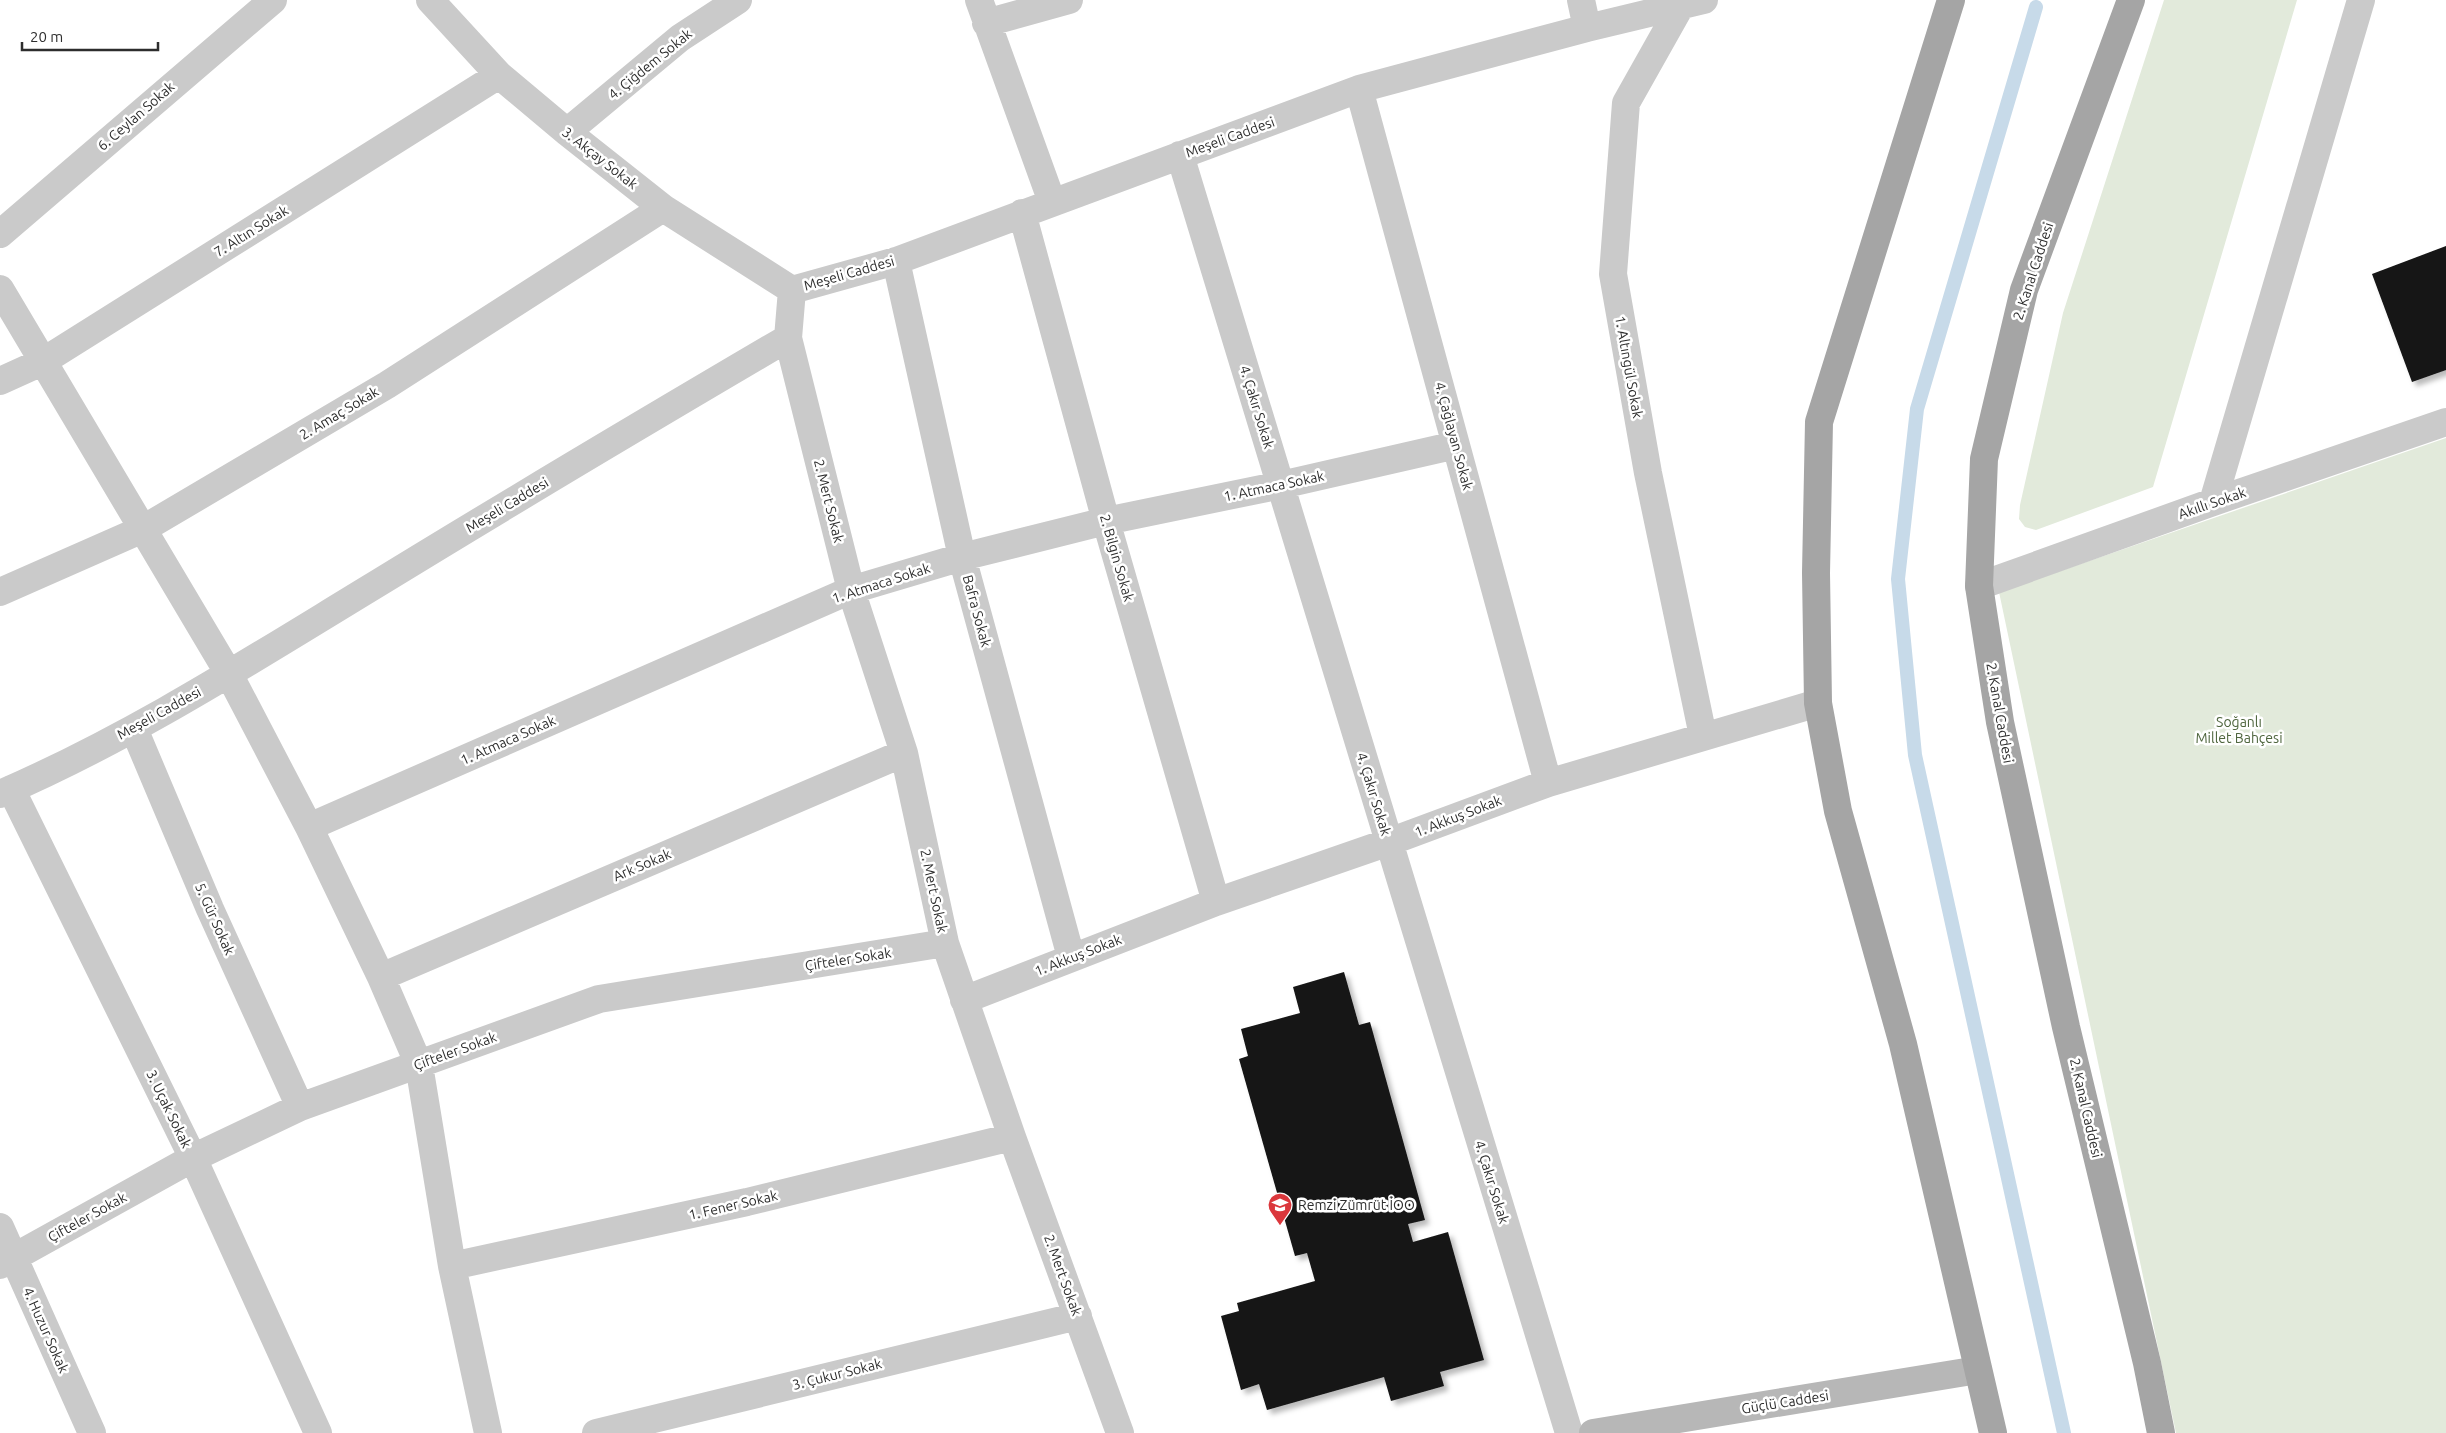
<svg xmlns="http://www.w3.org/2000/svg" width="2446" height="1433" viewBox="0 0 2446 1433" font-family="Ubuntu,sans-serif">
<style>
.green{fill:#e2eadb}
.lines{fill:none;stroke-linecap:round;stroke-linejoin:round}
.stream{stroke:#c7dae9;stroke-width:14}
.building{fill:#141414;filter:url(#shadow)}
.street{stroke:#cacaca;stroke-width:28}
.secondary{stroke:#b7b7b7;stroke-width:28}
.primary{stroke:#a5a5a5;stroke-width:28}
.labels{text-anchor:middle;stroke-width:5;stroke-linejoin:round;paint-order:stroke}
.street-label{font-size:14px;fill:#2d2d2d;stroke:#fff}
.park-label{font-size:14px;fill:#4e653d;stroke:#fff}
.poi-label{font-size:14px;fill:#2d2d2d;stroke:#fff;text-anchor:start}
</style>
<defs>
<filter id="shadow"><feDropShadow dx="4.5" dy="4.5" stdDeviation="2.5" flood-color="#0004"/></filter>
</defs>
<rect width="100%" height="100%" fill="#fff"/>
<path class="green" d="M 2164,0 L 2297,0 L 2153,487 L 2036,530 L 2025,527 L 2019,519 L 2020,505 L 2063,313 Z
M 2446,438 L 2446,1433 L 2176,1433 L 1999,592 Z"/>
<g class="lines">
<path class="stream" d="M 2036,7 L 1917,409 L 1898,579 L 1915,755 L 2064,1433"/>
</g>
<path class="building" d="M 2446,246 L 2446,370 L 2412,382 L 2372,274 Z
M 1344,972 L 1359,1025 L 1370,1022 L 1425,1220 L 1408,1224 L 1413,1242 L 1448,1232 L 1484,1360 L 1440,1372 L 1444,1386 L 1391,1401 L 1384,1377 L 1267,1410 L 1259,1384 L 1241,1390 L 1221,1316 L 1239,1311 L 1237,1303 L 1315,1281 L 1307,1253 L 1295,1256 L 1239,1059 L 1248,1056 L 1241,1029 L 1300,1013 L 1293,987 Z"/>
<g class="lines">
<path class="street" d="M 430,0 L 499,75 L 567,132 L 663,208 L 792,290
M 979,0 L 1052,202
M 1581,0 L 1587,28
M 1680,7 L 1626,103 L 1613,274 L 1648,473 L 1703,736
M 986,23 L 1069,0
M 1359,89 L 1548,783
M 567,132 L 680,38 L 738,0
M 1180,155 L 1569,1433
M 1022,213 L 1106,521 L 1216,902
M 0,234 L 273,0
M 896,261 L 962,557 L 1071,957
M 0,289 L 229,674 L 309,827 L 381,977 L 419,1065 L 452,1266 L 488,1433
M 788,338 L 851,590 L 904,753 L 945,943 L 1012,1137 L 1120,1433
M 0,381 L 42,362 L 499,75
M 2213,502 L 2361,0
M 1979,586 L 2213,502 L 2446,422
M 0,592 L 143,529 L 387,385 L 663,208
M 134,729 L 210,909 L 300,1107
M 11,789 L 193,1158 L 318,1433
M 0,794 C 132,737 253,659 375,585 C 512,501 650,419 788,338 L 792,290 L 896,261 L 1359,89 L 1587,28 L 1704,0
M 309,827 L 851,590 L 962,557 L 1106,521 L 1281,485 L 1456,445
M 381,977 L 904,753
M 964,1000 L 1216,902 L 1389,842 L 1548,783 L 1818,703
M 0,1227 L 92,1433
M 0,1265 L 193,1158 L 300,1107 L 599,999 L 945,943
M 452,1266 L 747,1202 L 1012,1137
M 596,1433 L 1078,1316"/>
<path class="secondary" d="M 1593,1433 L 1978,1370"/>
<path class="primary" d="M 1951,0 L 1819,422 L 1816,573 L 1818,703 L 1838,811 L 1903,1044 L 1993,1433
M 2131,0 L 2024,290 L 1984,459 L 1979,586 L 2000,722 L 2066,1027 L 2147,1363 L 2161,1433"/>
</g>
<defs>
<symbol id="school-pin" viewBox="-11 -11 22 30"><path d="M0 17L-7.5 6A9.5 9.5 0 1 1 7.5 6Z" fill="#db373c" stroke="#fff"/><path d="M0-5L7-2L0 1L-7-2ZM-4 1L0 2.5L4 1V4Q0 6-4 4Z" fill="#fff"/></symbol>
</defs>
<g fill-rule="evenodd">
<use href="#school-pin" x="1266" y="1191" width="28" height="38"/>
</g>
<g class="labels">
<g class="street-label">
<text transform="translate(650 64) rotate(-39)" y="5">4. Çiğdem Sokak</text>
<text transform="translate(136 116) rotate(-41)" y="5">6. Ceylan Sokak</text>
<text transform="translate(1230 137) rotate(-20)" y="5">Meşeli Caddesi</text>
<text transform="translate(600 158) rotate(38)" y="5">3. Akçay Sokak</text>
<text transform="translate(251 231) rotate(-32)" y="5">7. Altın Sokak</text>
<text transform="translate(2033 271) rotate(-72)" y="5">2. Kanal Caddesi</text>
<text transform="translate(849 273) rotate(-16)" y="5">Meşeli Caddesi</text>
<text transform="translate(1629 367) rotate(80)" y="5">1. Altıngül Sokak</text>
<text transform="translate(1257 407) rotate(73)" y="5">4. Çakır Sokak</text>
<text transform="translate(339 413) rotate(-31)" y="5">2. Amaç Sokak</text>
<text transform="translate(1454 436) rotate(75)" y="5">4. Çağlayan Sokak</text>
<text transform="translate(1274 486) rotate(-12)" y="5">1. Atmaca Sokak</text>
<text transform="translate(829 501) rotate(76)" y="5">2. Mert Sokak</text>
<text transform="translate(2212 503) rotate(-19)" y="5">Akıllı Sokak</text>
<text transform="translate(507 505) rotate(-31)" y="5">Meşeli Caddesi</text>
<text transform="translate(1117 558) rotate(74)" y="5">2. Bilgin Sokak</text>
<text transform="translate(881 583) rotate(-18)" y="5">1. Atmaca Sokak</text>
<text transform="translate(977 611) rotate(75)" y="5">Bafra Sokak</text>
<text transform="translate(159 713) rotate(-29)" y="5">Meşeli Caddesi</text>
<text transform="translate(2000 713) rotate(80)" y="5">2. Kanal Caddesi</text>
<text transform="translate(508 740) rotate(-24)" y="5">1. Atmaca Sokak</text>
<text transform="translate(1374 794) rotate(73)" y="5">4. Çakır Sokak</text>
<text transform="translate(1458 816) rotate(-21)" y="5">1. Akkuş Sokak</text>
<text transform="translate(642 865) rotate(-23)" y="5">Ark Sokak</text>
<text transform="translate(934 891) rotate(78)" y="5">2. Mert Sokak</text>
<text transform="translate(215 919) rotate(66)" y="5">5. Gür Sokak</text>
<text transform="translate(1078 955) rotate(-21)" y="5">1. Akkuş Sokak</text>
<text transform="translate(848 959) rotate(-9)" y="5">Çifteler Sokak</text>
<text transform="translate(455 1051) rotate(-20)" y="5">Çifteler Sokak</text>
<text transform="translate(2086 1108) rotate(77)" y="5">2. Kanal Caddesi</text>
<text transform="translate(169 1109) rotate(64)" y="5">3. Uçak Sokak</text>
<text transform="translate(1492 1182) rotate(73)" y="5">4. Çakır Sokak</text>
<text transform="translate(733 1205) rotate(-13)" y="5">1. Fener Sokak</text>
<text transform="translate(87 1217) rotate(-29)" y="5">Çifteler Sokak</text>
<text transform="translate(1063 1275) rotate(70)" y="5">2. Mert Sokak</text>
<text transform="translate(46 1330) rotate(66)" y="5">4. Huzur Sokak</text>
<text transform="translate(837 1374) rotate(-14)" y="5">3. Çukur Sokak</text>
<text transform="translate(1785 1402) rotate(-9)" y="5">Güçlü Caddesi</text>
</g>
<g class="park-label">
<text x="2239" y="727">Soğanlı<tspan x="2239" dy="16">Millet Bahçesi</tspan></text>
</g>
<g class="poi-label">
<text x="1298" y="1210">Remzi Zümrüt İOO</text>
</g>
</g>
<path d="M22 42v8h136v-8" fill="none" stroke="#2d2d2d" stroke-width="2.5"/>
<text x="30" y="42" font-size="15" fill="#2d2d2d" stroke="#ffffff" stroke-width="4" paint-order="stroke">20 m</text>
</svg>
